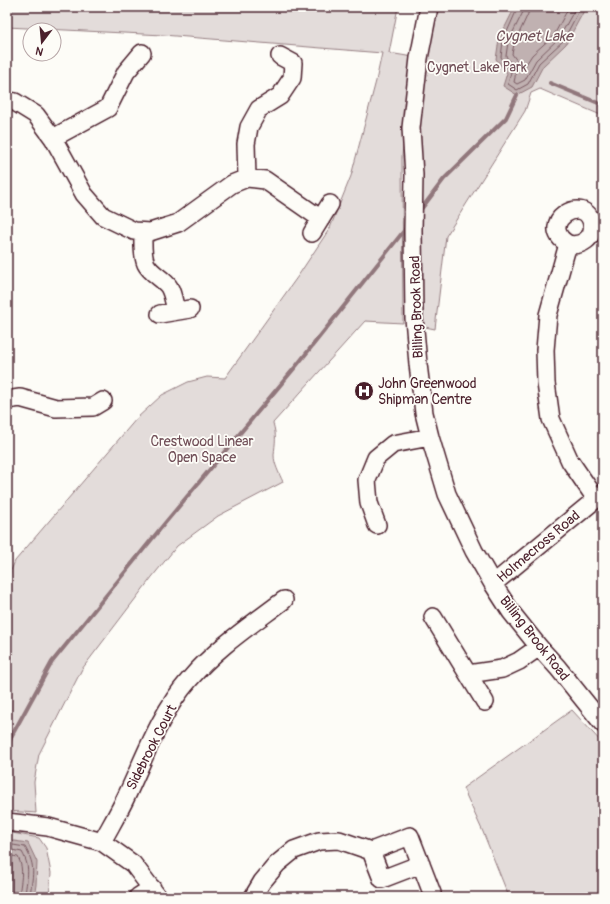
<svg xmlns="http://www.w3.org/2000/svg" width="610" height="904" viewBox="0 0 610 904" font-family="Pangolin,sans-serif">
<style>
.green{fill:#e3dcda;stroke:#967e82}
.water{fill:#c0b1b1;stroke:#91777b}
.lines{fill:none;stroke-linecap:round;stroke-linejoin:round}
.shore{stroke:#795961;stroke-width:1}
.stream{stroke:#91777b;stroke-width:4}
.minor-casing{stroke:#4a1f2b;stroke-width:20}
.minor{stroke:#fdfcf7;stroke-width:17}
.labels{text-anchor:middle;stroke-width:3.5;stroke-linejoin:round;paint-order:stroke}
.park-label{font-size:14px;fill:#704e57;stroke:#fdfcf7}
.street-label{font-size:14px;fill:#4a1f2b;stroke:#fdfcf7}
.poi-label{font-size:14px;fill:#4a1f2b;stroke:#fdfcf7;text-anchor:start}
.water-label{font-size:15px;font-style:italic;fill:#73525a;stroke:#fdfcf7}
</style>
<rect width="100%" height="100%" fill="#fdfcf7"/>
<filter id="ink" filterUnits="userSpaceOnUse"><feTurbulence type="fractalNoise" baseFrequency=".025" numOctaves="2"/><feDisplacementMap in="SourceGraphic" scale="8" xChannelSelector="R" yChannelSelector="G"/><feConvolveMatrix kernelMatrix="1 2 1 2 8 2 1 2 1" color-interpolation-filters="sRGB"/></filter>
<g filter="url(#ink)">
<path class="green" d="M 7,7 L 398,7 L 389,53 L 413,57 L 407,94 L 402,157 L 403,323 L 365,321 L 273,423 C 277,437 275,442 274,455 C 274,464 279,473 283,482 L 218,516 L 177,546 L 152,577 L 82,669 L 39,754 L 34,782 L 36,813 L 7,811 L 7,580 L 15,561 L 137,418 L 162,395 L 188,382 L 207,377 L 225,378 L 298,276 L 330,228 L 351,176 L 376,81 L 382,53 L 163,35 L 7,27 Z
M 429,7 L 603,7 L 603,116 L 540,89 L 531,93 L 525,111 L 446,236 L 435,329 L 415,325 L 414,175 Z
M 572,710 L 603,744 L 603,897 L 509,897 L 483,832 L 463,788 Z
M 7,832 L 39,838 L 46,848 L 51,873 L 49,897 L 7,897 Z"/>
<path class="water" d="M 515,7 L 586,7 L 566,44 L 543,66 L 532,87 L 517,95 L 503,86 L 507,73 L 496,59 L 499,39 Z
M 7,840 L 28,843 L 37,862 L 36,885 L 34,897 L 7,897 Z"/>
<g class="lines">
<path class="shore" d="M 518,7 L 503,41 L 501,57 L 511,72 L 508,84 L 517,90 L 528,84 L 539,63 L 563,41 L 581,7
M 523,7 L 523,12 L 508,42 L 506,56 C 512,67 518,68 514,82 L 517,84 L 525,80 L 536,60 L 559,38 L 576,7
M 529,7 L 528,14 L 514,44 L 512,54 L 523,69 L 532,55 L 554,35 L 569,7
M 7,844 L 25,847 C 37,868 32,875 30,897
M 7,849 L 22,852 C 32,870 26,878 25,897
M 7,855 L 18,857 C 25,870 20,883 19,897"/>
<path class="stream" d="M 550,83 L 603,105
M 419,212 L 444,179 L 506,118 L 517,95
M 7,755 L 11,737 L 52,662 L 165,523 L 297,365 L 407,227"/>
<defs>
<path id="minor" d="M 429,7 L 419,58 L 411,128 L 414,175 L 413,230 L 414,318 L 418,364 L 424,413 L 430,437 L 447,494 L 474,551 L 493,584 L 511,612 L 539,647 L 558,668 L 603,724
M 7,101 L 15,102 L 36,115 L 53,138 L 84,194 L 103,216 L 134,231 L 150,232 L 178,223 L 232,184 L 247,178 L 265,180 L 321,219
M 53,138 L 108,108 L 126,72 L 142,53
M 247,178 L 246,144 L 249,127 L 259,109 L 280,96 L 292,78 L 293,63 L 280,56
M 143,233 C 143,243 142,255 146,264 C 151,274 163,278 169,287 C 173,294 174,303 176,311
M 312,233 L 330,204
M 568,244 C 581,247 595,238 592,224 C 585,191 535,224 568,244 L 548,315 L 545,350 L 546,383 L 551,419 L 570,461 L 596,499
M 160,314 L 190,309
M 7,400 L 20,398 L 56,408 L 93,407 L 103,401
M 377,525 L 369,503 L 367,480 L 376,458 L 393,444 L 430,437
M 493,584 L 596,499 L 603,494
M 433,617 L 485,702
M 468,674 L 502,669 L 519,661 L 539,647
M 7,822 L 48,827 L 102,842 L 133,864 L 158,897
M 102,842 C 110,827 119,812 126,797 C 145,757 160,713 189,680 C 216,648 251,625 284,600
M 421,864 L 382,879 L 371,851 L 410,836 L 432,893
M 138,897 L 152,888
M 253,897 L 262,882 L 277,864 L 294,850 L 319,841 L 339,840 L 371,851"/>
</defs>
<use href="#minor" class="minor-casing"/>
<use href="#minor" class="minor"/>
</g>
</g>
<defs>
<symbol id="hospital-disc" viewBox="-11 -11 22 22"><circle r="9.5" fill="#4a1f2b" stroke="#fdfcf7"/><path d="M-5-5h3v3.5h4V-5h3V5h-3V1.5h-4V5h-3Z" fill="#fff"/></symbol>
</defs>
<g fill-rule="evenodd">
<use href="#hospital-disc" x="353" y="380" width="22" height="22"/>
</g>
<g class="labels">
<g class="park-label">
<text x="477" y="72">Cygnet Lake Park</text>
<text x="202" y="446">Crestwood Linear<tspan x="202" dy="16">Open Space</tspan></text>
</g>
<g class="street-label">
<text transform="translate(416 307) rotate(-92)" y="5">Billing Brook Road</text>
<text transform="translate(538 546) rotate(-40)" y="5">Holmecross Road</text>
<text transform="translate(535 638) rotate(52)" y="5">Billing Brook Road</text>
<text transform="translate(151 747) rotate(-63)" y="5">Sidebrook Court</text>
</g>
<g class="poi-label">
<text x="378" y="388">John Greenwood<tspan x="378" dy="16">Shipman Centre</tspan></text>
</g>
<g class="water-label">
<text x="534" y="41">Cygnet Lake</text>
</g>
</g>
<rect width="610" height="904" fill="none" stroke="#fdfcf7" stroke-width="24"/>
<rect x="12" y="12" width="586" height="880" fill="none" stroke="#4a1f2b" stroke-width="1.5" filter="url(#ink)"/>
<g transform="translate(42 42) rotate(196)"><circle r="19" fill="#fdfcf7" stroke="#b5a4a5"/>
<path d="M0-3L7 15L0 10L-7 15Z" fill="#4a1f2b"/>
<text y="-6" font-size="11" font-weight="bold" text-anchor="middle" fill="#4a1f2b">N</text>
</g>
</svg>
